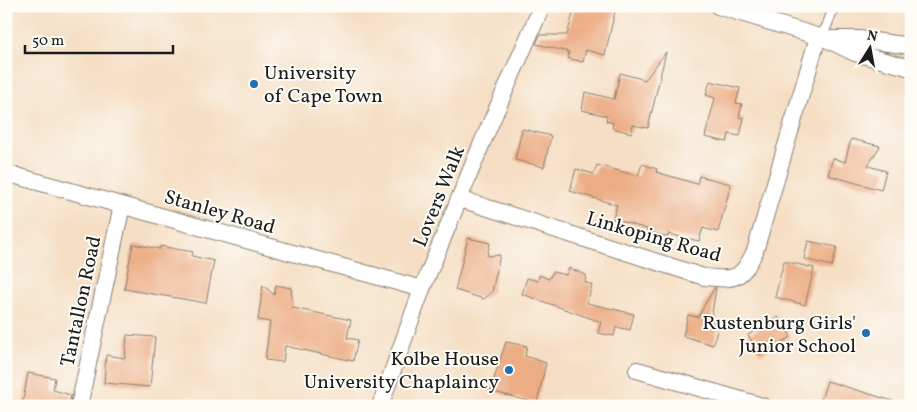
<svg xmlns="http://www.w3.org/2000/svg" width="917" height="412" viewBox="0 0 917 412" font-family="Vollkorn,serif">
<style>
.building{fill:#ecad85}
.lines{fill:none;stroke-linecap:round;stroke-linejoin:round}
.lane-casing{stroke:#887d70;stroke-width:11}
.street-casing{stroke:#887d70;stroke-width:18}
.lane{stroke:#fff;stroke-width:9}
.street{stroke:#fff;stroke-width:16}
.poi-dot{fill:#1f6fb2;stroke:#fdfcf7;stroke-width:2}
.labels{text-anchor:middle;stroke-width:4;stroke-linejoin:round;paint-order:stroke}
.poi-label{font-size:20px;fill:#1c1c1c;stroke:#fdfcf7;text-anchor:end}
.street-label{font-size:20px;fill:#1c1c1c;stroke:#fdfcf7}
</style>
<rect width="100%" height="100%" fill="#fdfcf7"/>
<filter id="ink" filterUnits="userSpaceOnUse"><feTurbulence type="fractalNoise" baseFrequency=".02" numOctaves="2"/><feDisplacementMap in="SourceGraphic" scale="10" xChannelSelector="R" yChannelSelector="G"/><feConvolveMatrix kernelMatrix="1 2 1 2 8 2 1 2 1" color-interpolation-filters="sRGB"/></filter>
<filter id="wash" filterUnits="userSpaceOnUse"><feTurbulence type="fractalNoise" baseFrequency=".0096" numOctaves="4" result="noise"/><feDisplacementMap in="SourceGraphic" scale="20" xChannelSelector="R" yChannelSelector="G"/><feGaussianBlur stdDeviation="1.12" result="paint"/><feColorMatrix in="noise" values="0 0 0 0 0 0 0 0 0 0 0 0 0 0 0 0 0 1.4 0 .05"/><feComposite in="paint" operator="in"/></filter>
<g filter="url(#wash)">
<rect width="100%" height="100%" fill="#f5dec3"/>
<g id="blocks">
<path class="building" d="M 575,6 L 596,6 L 615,11 L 605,55 L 586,50 L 583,62 L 568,58 L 569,52 L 536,44 L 540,35 L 567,35 Z
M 666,52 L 648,128 L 633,125 L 631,133 L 612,128 L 613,123 L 606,121 L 607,116 L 582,110 L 585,92 L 614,99 L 620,73 L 645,80 Z
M 710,81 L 740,88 L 736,103 L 742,104 L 739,117 L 744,118 L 740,136 L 729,134 L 727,142 L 705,137 L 715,98 L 706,95 Z
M 522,129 L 551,136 L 544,167 L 515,160 Z
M 851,139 L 880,146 L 868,166 L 886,171 L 881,190 L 828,175 L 833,158 L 845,162 Z
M 642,164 L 657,169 L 656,172 L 697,184 L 699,176 L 731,184 L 718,232 L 703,228 L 699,241 L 668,234 L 668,237 L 647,231 L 647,229 L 613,219 L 617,205 L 570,191 L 576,169 L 594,174 L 597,165 L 638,176 Z
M 468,238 L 490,243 L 487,256 L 500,255 L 492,292 L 484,299 L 455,290 Z
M 808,241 L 837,247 L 832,266 L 804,259 Z
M 133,244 L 160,249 L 160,246 L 193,252 L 192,256 L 214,261 L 206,303 L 124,289 Z
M 784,261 L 814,268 L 805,305 L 775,297 Z
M 569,268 L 586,275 L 585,282 L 592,285 L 587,303 L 634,314 L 630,330 L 616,327 L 614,336 L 598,333 L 601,322 L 522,294 L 527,278 L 538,281 L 539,275 L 549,279 L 553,272 L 566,275 Z
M 263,285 L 274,295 L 276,285 L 291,288 L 293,308 L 351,320 L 347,338 L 358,340 L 353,361 L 285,346 L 283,362 L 265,360 L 270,322 L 258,320 Z
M 714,288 L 716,288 L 711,319 L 719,324 L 713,345 L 683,336 L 688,315 L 698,317 Z
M 778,317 L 791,337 L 760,355 L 748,335 Z
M 127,335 L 155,337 L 150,387 L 104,383 L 106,355 L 125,358 Z
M 506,342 L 527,346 L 525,356 L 546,363 L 537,403 L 490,391 Z
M 28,373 L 55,378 L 53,390 L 71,395 L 69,406 L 22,406 Z
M 827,381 L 896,402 L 895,406 L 841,406 L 821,400 Z"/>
</g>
</g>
<g filter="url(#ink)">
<use href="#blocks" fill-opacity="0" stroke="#887d70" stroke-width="1"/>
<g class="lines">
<defs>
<path id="lane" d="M 818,37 L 826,28 L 834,6"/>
<path id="street" d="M 718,6 L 826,39 L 855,53 L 911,68
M 831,39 L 859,39 L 911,46
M 6,173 L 422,289
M 460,199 L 704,277 C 734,280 741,281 755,251 L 818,37
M 637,370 L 762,406
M 79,406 L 122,205
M 380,406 L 422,289 L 482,143 L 542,6"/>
</defs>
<use href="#lane" class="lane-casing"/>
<use href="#street" class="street-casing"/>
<use href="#lane" class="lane"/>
<use href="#street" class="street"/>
</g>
</g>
<g class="poi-dot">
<circle cx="254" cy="84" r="5"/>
<circle cx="866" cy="333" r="5"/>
<circle cx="509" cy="370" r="5"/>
</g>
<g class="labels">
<g class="poi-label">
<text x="264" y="79" text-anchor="start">University<tspan x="264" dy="23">of Cape Town</tspan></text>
<text x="856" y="329">Rustenburg Girls'<tspan x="856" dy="23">Junior School</tspan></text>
<text x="499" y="365">Kolbe House<tspan x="499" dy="23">University Chaplaincy</tspan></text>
</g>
<g class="street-label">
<text transform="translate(438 196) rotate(-68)" y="7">Lovers Walk</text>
<text transform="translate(220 211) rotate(16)" y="7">Stanley Road</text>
<text transform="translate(654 236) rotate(16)" y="7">Linkoping Road</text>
<text transform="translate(80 301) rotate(-78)" y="7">Tantallon Road</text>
</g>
</g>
<rect width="917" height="412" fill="none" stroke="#fdfcf7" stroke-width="25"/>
<g transform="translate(870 48) rotate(11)" stroke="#fdfcf7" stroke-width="4" paint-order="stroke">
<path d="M0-4L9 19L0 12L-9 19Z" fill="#1c1c1c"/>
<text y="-8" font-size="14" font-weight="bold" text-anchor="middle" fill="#1c1c1c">N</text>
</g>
<path d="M25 45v8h148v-8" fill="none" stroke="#1c1c1c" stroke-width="2.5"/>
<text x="32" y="45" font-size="15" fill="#1c1c1c" stroke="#fdfcf7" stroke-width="4" paint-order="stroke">50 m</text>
</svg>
